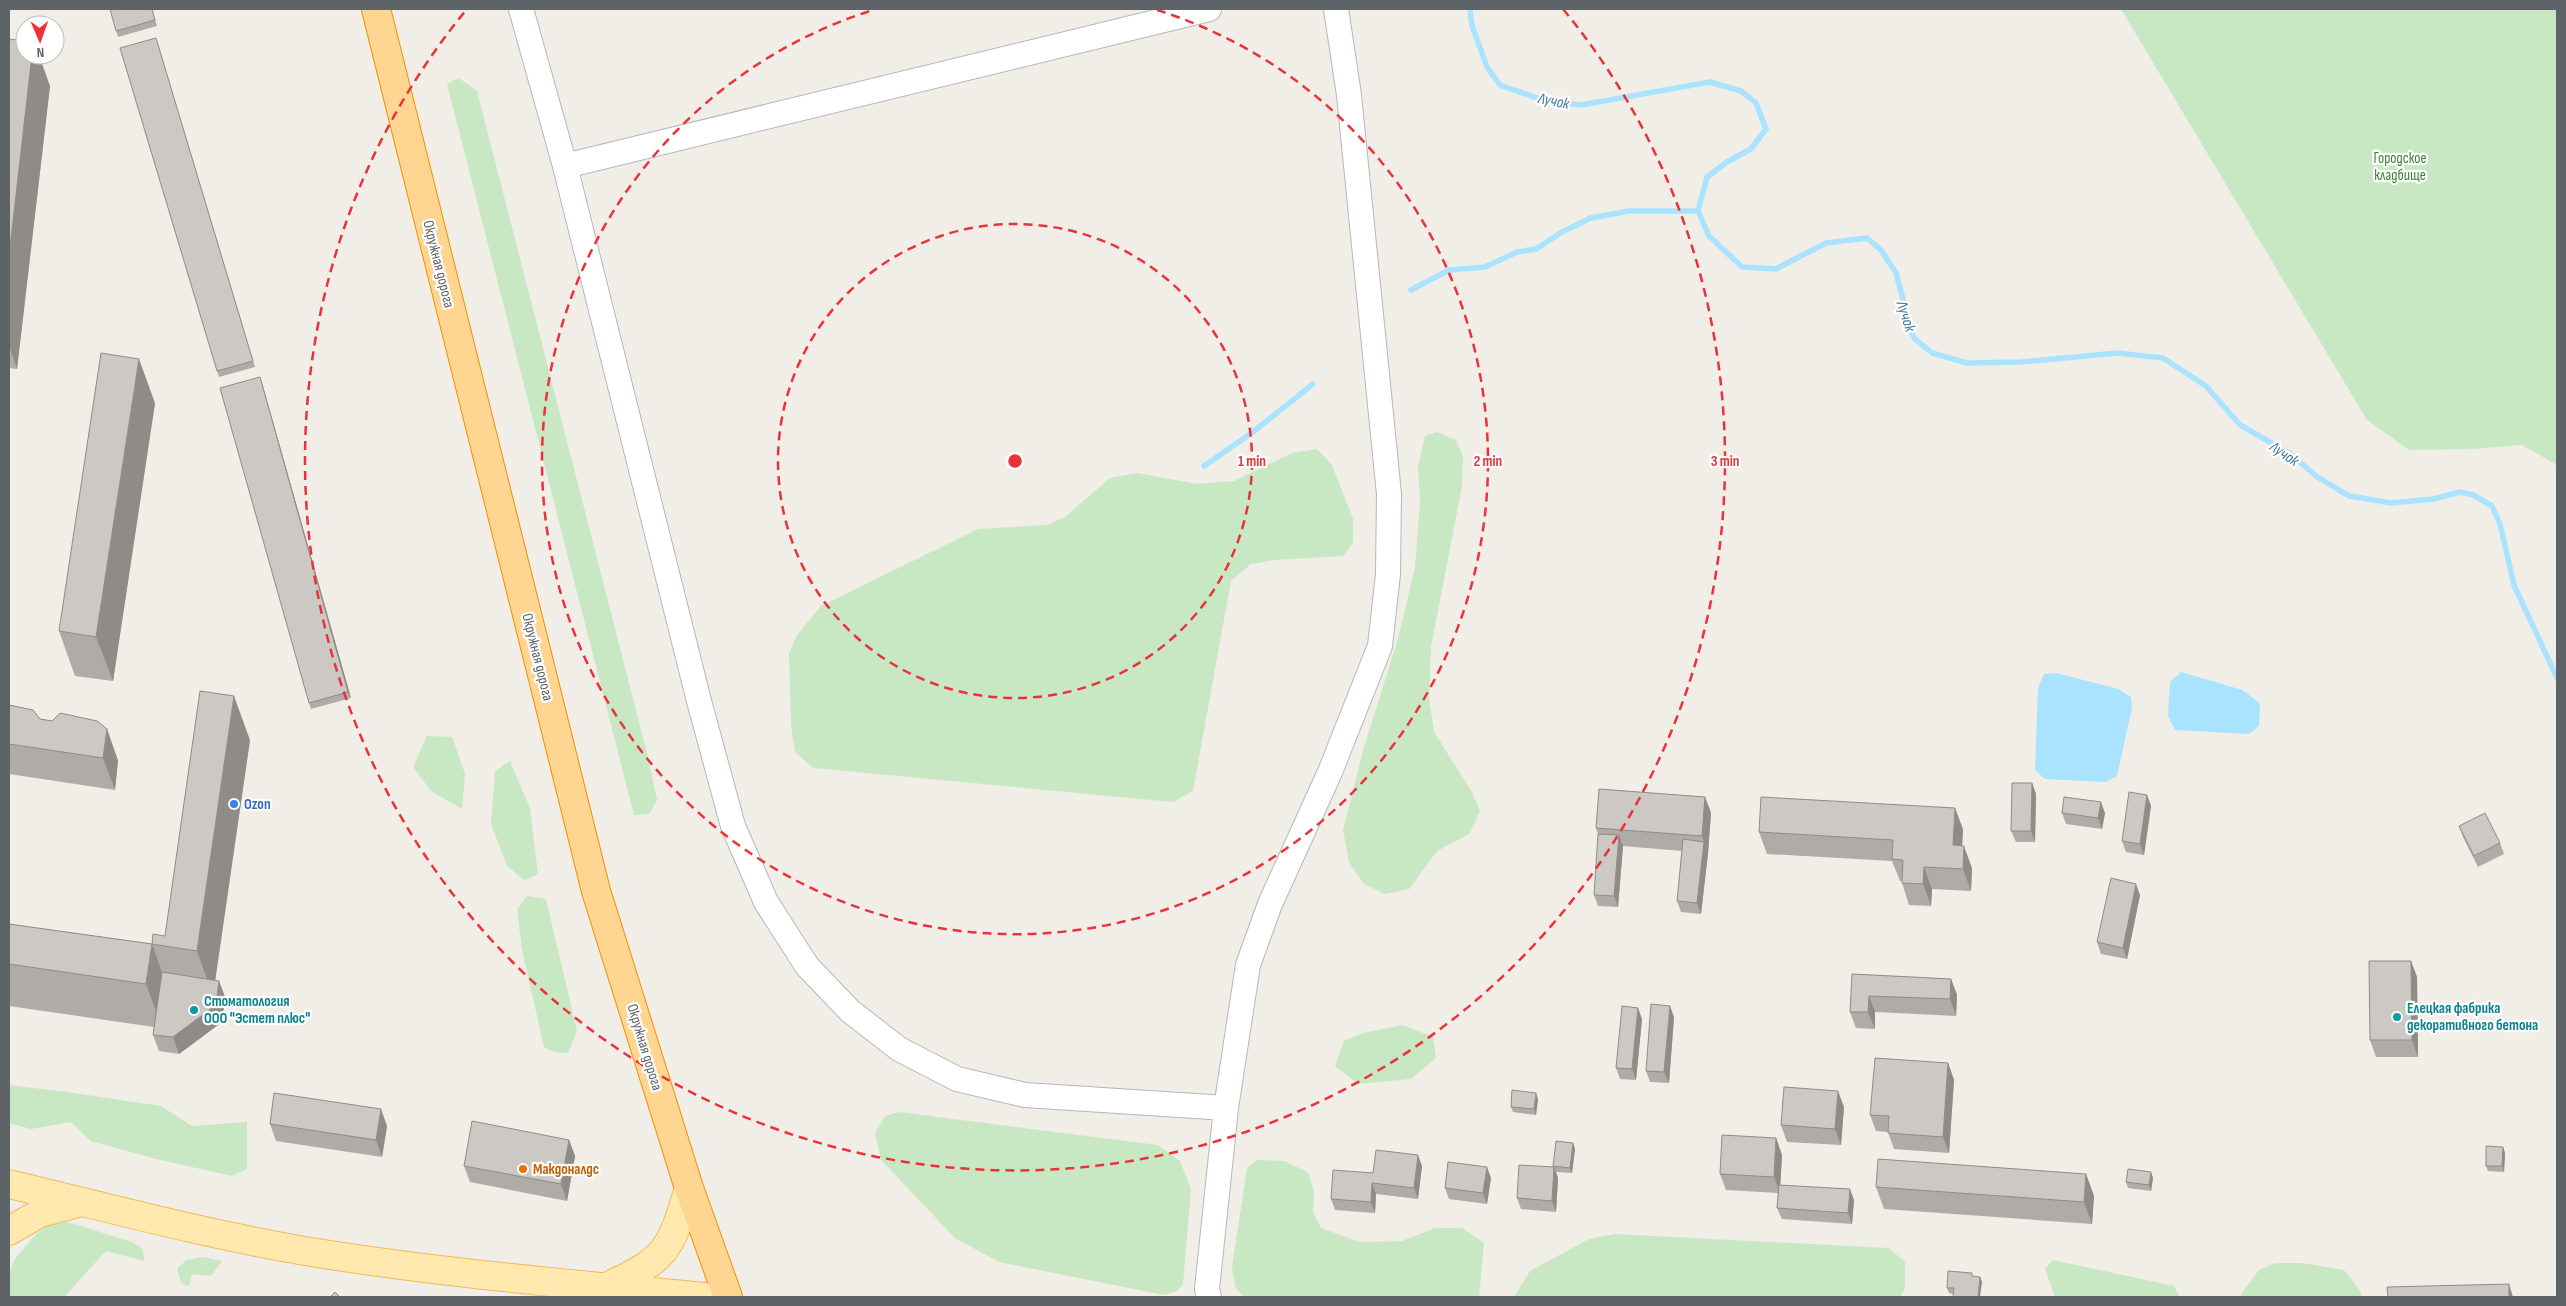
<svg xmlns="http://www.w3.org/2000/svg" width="2566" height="1306" viewBox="0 0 2566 1306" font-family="'Sofia Sans Condensed',sans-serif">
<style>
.green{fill:#c8e8c4}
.water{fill:#a9e3ff}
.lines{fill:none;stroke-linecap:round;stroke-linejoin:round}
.stream{stroke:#a9e3ff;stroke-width:5.5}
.minor-casing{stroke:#b4b8bb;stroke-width:26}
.major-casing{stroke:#f3b85d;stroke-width:30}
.highway-casing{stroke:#f88e00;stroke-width:30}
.minor{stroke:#fff;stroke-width:24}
.major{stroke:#ffe9ae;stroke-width:28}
.highway{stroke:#fed691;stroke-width:28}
.wall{fill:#afaca8}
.shaded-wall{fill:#8f8c88}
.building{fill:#ccc8c3;stroke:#8f8c88}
.ring{fill:none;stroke:#eb3239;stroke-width:2.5;stroke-dasharray:9 6}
.shop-dot{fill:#3f7fe0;stroke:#fff;stroke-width:2}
.culture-dot{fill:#0f9aa8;stroke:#fff;stroke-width:2}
.food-dot{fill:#e8710a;stroke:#fff;stroke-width:2}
.labels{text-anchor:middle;stroke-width:4.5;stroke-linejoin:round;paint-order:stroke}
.park-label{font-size:15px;fill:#398233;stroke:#fff}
.street-label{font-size:15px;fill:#5e6367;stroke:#fff}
.shop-label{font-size:15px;font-weight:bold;fill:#366cbe;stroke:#fff;text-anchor:start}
.culture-label{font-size:15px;font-weight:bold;fill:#0d838f;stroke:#fff;text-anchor:start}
.food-label{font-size:15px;font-weight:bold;fill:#c56008;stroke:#fff;text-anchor:start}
.water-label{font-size:16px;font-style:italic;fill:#3d79a2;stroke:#fff}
.centre{fill:#eb3239;stroke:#fff;stroke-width:2.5}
.ring-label{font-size:15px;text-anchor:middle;font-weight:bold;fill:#eb3239;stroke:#fff;stroke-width:4.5;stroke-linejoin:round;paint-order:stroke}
</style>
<rect width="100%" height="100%" fill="#f1ede7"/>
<path class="green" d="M 2121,9 L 2557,9 L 2557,465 L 2522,445 L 2474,449 L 2409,450 L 2367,420 Z
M 459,78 L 477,91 L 647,753 L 657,800 L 649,814 L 634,815 L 447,84 Z
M 1437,432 L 1456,440 L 1463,456 L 1462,486 L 1431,647 L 1429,698 L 1434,732 L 1472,792 L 1480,811 L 1469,834 L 1437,851 L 1409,889 L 1385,894 L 1364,884 L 1349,862 L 1343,830 L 1364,747 L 1398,639 L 1415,567 L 1420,501 L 1418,467 L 1425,436 Z
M 1317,449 L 1332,465 L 1353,519 L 1353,543 L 1343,556 L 1275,560 L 1251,564 L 1231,581 L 1193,791 L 1173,802 L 813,768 L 795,752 L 791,724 L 789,654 L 797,635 L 821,606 L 978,529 L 1047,525 L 1065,517 L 1110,478 L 1138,473 L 1197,484 L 1234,481 L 1292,453 Z
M 427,736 L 452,737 L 465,774 L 462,809 L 431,791 L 413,767 Z
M 510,761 L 530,808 L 538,874 L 524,880 L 507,866 L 491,824 L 495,771 Z
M 527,896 L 546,899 L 577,1031 L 568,1053 L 554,1052 L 544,1047 L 522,950 L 517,909 Z
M 1403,1025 L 1433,1037 L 1436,1058 L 1411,1079 L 1358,1084 L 1335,1066 L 1344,1041 L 1363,1033 Z
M 9,1085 L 67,1092 L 161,1106 L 192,1126 L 247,1122 L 247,1169 L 232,1176 L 156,1159 L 91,1141 L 71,1122 L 31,1129 L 9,1123 Z
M 899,1112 L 1158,1145 L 1180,1161 L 1191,1189 L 1183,1284 L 1177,1291 L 1164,1295 L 999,1262 L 955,1238 L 881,1160 L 875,1134 L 885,1116 Z
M 1257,1160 L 1284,1161 L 1308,1172 L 1314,1192 L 1313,1212 L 1321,1228 L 1360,1242 L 1402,1241 L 1435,1228 L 1462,1228 L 1484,1243 L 1479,1297 L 1244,1297 L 1235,1287 L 1232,1267 L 1247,1168 Z
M 68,1222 L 132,1242 L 143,1249 L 144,1261 L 106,1251 L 64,1297 L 10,1297 L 9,1274 L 14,1260 L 36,1234 L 52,1223 Z
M 1615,1234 L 1889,1248 L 1905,1262 L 1905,1288 L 1900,1297 L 1514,1297 L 1530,1271 L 1589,1239 Z
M 203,1257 L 222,1261 L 211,1276 L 192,1274 L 189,1286 L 181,1283 L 177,1268 L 187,1260 Z
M 2053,1260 L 2174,1286 L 2180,1297 L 2055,1297 L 2045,1269 Z
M 2275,1263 L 2302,1263 L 2344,1270 L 2361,1292 L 2361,1297 L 2241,1297 L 2242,1293 L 2259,1270 Z"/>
<path class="water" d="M 2181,672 L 2242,690 L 2260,703 L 2259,726 L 2249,734 L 2175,730 L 2168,716 L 2170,682 Z
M 2056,673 L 2118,689 L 2131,697 L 2132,708 L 2117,776 L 2105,782 L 2045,779 L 2035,770 L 2038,688 L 2044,674 Z"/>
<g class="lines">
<path class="stream" d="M 1470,9 L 1472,26 L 1487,67 L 1500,85 L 1540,99 L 1581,105 L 1710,82 L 1741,91 L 1756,103 L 1766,129 L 1751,149 L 1727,162 L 1707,177 L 1698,211 L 1709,236 L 1742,267 L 1776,269 L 1826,243 L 1867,238 L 1881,250 L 1896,273 L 1904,303 L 1906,322 L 1915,339 L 1932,353 L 1967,363 L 2021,362 L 2117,353 L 2163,358 L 2206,386 L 2240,425 L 2291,454 L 2316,476 L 2349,496 L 2391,503 L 2433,499 L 2460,492 L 2473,495 L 2492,506 L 2500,524 L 2514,585 L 2557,678
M 1411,290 L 1449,270 L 1485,267 L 1517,252 L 1536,249 L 1562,232 L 1591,218 L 1629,211 L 1698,211
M 1204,466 L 1253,432 L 1313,384"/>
<defs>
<path id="minor" d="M 521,9 L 565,166 L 699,701 L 733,826 L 766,902 L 807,966 L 850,1011 L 899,1049 L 957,1079 L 1025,1095 L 1226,1108 L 1207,1289 L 1209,1297
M 565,166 L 1209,9
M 1226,1108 L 1248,965 L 1270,904 L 1330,772 L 1380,646 L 1388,574 L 1389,494 L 1349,95 L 1336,9"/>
<path id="major" d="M 9,1184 C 109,1208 209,1235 311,1252 C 441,1273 573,1284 704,1297
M 9,1231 L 40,1213 L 78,1203
M 606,1287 C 667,1259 670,1251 689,1188"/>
<path id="highway" d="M 376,9 L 596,891 L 689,1188 L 728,1297"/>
</defs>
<use href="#minor" class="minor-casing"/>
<use href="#major" class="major-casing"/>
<use href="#highway" class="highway-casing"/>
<use href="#minor" class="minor"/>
<use href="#major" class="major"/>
<use href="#highway" class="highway"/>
</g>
<path class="wall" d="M 110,9 L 152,9 L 157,26 L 118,37 Z
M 156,38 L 255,367 L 219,377 L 217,371 Z
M 9,39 L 50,86 L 17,369 L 9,368 Z
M 262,383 L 351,698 L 311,709 L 309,703 Z
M 155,403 L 113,681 L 75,676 L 59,631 Z
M 9,705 L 40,719 L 107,729 L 118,761 L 115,790 L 9,774 Z
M 250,740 L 215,980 L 219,981 L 225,997 L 222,1022 L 179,1054 L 159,1051 L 153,1035 L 154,1027 L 9,1006 L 9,924 L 152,944 L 165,936 Z
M 2032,783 L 2036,794 L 2035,842 L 2016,842 L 2011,831 Z
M 2147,795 L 2151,806 L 2144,855 L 2126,852 L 2122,841 Z
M 1705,797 L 1711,813 L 1708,853 L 1701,914 L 1681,912 L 1677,901 L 1682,851 L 1623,846 L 1618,907 L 1598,906 L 1594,895 L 1598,834 L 1596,828 Z
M 2062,813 L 2105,813 L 2102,829 L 2066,824 Z
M 2459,826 L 2500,843 L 2504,854 L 2478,867 L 2463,837 Z
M 1963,829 L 1962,846 L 1972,868 L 1971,891 L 1932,889 L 1931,906 L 1909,905 L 1902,883 L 1902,881 L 1900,881 L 1892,861 L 1767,854 L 1759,832 Z
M 2140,895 L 2127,959 L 2101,954 L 2097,942 Z
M 2411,961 L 2417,977 L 2418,1057 L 2376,1057 L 2370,1040 Z
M 1852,974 L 1951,979 L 1957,995 L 1956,1016 L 1875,1012 L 1875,1029 L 1856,1028 L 1850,1012 Z
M 1674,1017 L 1669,1083 L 1650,1082 L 1646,1071 Z
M 1642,1019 L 1636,1080 L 1620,1079 L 1616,1068 Z
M 1948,1063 L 1954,1080 L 1949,1153 L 1894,1149 L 1888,1132 L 1876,1131 L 1870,1115 Z
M 1538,1099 L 1536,1115 L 1513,1112 L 1511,1107 Z
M 1844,1107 L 1841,1145 L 1787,1142 L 1781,1125 Z
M 270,1124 L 387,1126 L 382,1157 L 276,1141 Z
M 1776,1138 L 1782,1155 L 1780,1185 L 1854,1200 L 1852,1224 L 1782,1219 L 1777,1208 L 1778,1193 L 1726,1190 L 1720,1174 Z
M 569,1140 L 575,1156 L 567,1201 L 470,1182 L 464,1166 Z
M 1573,1143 L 1575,1149 L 1572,1173 L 1556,1172 L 1558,1178 L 1556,1212 L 1521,1209 L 1517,1198 L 1554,1167 L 1553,1166 Z
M 2503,1147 L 2505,1153 L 2504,1172 L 2488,1171 L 2486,1166 Z
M 1422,1166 L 1418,1199 L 1376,1194 L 1375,1213 L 1335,1210 L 1331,1199 L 1373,1173 Z
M 2151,1172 L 2153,1178 L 2151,1191 L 2128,1188 L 2126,1182 Z
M 2086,1174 L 2094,1196 L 2092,1224 L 1884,1209 L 1876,1187 Z
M 1491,1178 L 1487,1204 L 1449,1199 L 1445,1188 Z
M 1973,1276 L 1980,1277 L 1982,1282 L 1953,1294 L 1949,1293 L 1947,1288 Z"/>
<path class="shaded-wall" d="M 32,55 L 39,55 L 50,86 L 17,369 L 9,346 L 9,256 Z
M 139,359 L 155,403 L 113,681 L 96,637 Z
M 260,377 L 262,383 L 351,698 L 348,692 Z
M 234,696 L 250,740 L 213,996 L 197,951 Z
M 107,729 L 118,761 L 115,790 L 103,758 Z
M 2032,783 L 2036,794 L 2035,842 L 2031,831 Z
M 2147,795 L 2151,806 L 2144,855 L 2140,844 Z
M 1705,797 L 1711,813 L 1708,853 L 1701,914 L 1697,903 L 1704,842 L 1702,836 Z
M 2101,802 L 2105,813 L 2102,829 L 2098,818 Z
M 1955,808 L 1963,829 L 1961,867 L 1953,845 Z
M 1619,835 L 1623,846 L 1618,907 L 1614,896 Z
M 1964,846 L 1972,868 L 1971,891 L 1963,869 Z
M 1924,867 L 1932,889 L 1931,906 L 1923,884 Z
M 2136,884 L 2140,895 L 2127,959 L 2123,948 Z
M 152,944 L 168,989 L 162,1028 L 146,984 Z
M 2411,961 L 2417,977 L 2418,1057 L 2412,1040 Z
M 1951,979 L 1957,995 L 1956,1016 L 1950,999 Z
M 219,981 L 225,997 L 222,1022 L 179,1054 L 173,1037 Z
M 1869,996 L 1875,1012 L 1875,1029 L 1868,1012 Z
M 1670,1006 L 1674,1017 L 1669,1083 L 1664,1072 Z
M 1638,1008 L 1642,1019 L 1636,1080 L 1632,1069 Z
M 1948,1063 L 1954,1080 L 1949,1153 L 1943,1137 Z
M 1838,1091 L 1844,1107 L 1841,1145 L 1835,1129 Z
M 1536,1093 L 1538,1099 L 1536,1115 L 1534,1109 Z
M 381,1109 L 387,1126 L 382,1157 L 376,1140 Z
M 1776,1138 L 1782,1155 L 1780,1193 L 1774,1177 Z
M 569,1140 L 575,1156 L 567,1201 L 561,1184 Z
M 1573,1143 L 1575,1149 L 1572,1173 L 1570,1168 Z
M 2503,1147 L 2505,1153 L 2504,1172 L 2502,1166 Z
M 1418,1155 L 1422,1166 L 1418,1199 L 1414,1188 Z
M 1487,1167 L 1491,1178 L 1487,1204 L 1483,1193 Z
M 1554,1167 L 1558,1178 L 1556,1212 L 1552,1201 Z
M 2151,1172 L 2153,1178 L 2151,1191 L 2149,1185 Z
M 2086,1174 L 2094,1196 L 2092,1224 L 2084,1202 Z
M 1372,1183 L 1376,1194 L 1375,1213 L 1371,1202 Z
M 1850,1189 L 1854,1200 L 1852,1224 L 1848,1213 Z
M 1980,1277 L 1982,1282 L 1980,1297 L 1978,1297 Z
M 2509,1284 L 2513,1297 L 2509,1297 Z"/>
<path class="building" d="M 110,9 L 152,9 L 155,20 L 116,31 Z
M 156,38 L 253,361 L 217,371 L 120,48 Z
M 9,39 L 25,41 L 25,55 L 32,55 L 9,256 Z
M 101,353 L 139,359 L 96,637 L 59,631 Z
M 260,377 L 348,692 L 309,703 L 220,388 Z
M 200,691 L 234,696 L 197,951 L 152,944 L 153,934 L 165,936 Z
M 9,705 L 33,710 L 40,719 L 52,721 L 60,713 L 97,721 L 107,729 L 103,758 L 9,744 Z
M 2012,783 L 2032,783 L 2031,831 L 2011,831 Z
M 1599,789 L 1705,797 L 1702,836 L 1596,828 Z
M 2129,792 L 2147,795 L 2140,844 L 2122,841 Z
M 1761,797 L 1955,808 L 1953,845 L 1964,846 L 1963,869 L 1924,867 L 1923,884 L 1902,883 L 1903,860 L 1892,859 L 1893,840 L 1759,832 Z
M 2064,797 L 2101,802 L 2098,818 L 2062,813 Z
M 2485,813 L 2500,843 L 2474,856 L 2459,826 Z
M 1598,834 L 1619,835 L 1614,896 L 1594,895 Z
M 1683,839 L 1704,842 L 1697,903 L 1677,901 Z
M 2111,878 L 2136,884 L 2123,948 L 2097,942 Z
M 9,924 L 152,944 L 146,984 L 9,964 Z
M 2369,961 L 2411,961 L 2412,1040 L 2370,1040 Z
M 162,972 L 219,981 L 216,1005 L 173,1037 L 153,1035 Z
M 1852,974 L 1951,979 L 1950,999 L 1869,996 L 1868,1012 L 1850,1012 Z
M 1651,1004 L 1670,1006 L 1664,1072 L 1646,1071 Z
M 1622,1006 L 1638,1008 L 1632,1069 L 1616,1068 Z
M 1875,1058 L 1948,1063 L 1943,1137 L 1888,1133 L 1889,1116 L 1870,1115 Z
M 1784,1087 L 1838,1091 L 1835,1129 L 1781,1125 Z
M 1512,1090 L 1536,1093 L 1534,1109 L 1511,1107 Z
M 274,1093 L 381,1109 L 376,1140 L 270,1124 Z
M 472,1121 L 569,1140 L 561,1184 L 464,1166 Z
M 1722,1135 L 1776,1138 L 1774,1177 L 1720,1174 Z
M 1556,1141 L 1573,1143 L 1570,1168 L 1553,1166 Z
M 2486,1146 L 2503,1147 L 2502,1166 L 2486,1166 Z
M 1376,1150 L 1418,1155 L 1414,1188 L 1372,1183 L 1371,1202 L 1331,1199 L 1333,1170 L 1373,1173 Z
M 1878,1159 L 2086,1174 L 2084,1202 L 1876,1187 Z
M 1448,1162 L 1487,1167 L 1483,1193 L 1445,1188 Z
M 1519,1165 L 1554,1167 L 1552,1201 L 1517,1198 Z
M 2128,1169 L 2151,1172 L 2149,1185 L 2126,1182 Z
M 1779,1185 L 1850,1189 L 1848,1213 L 1777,1208 Z
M 1948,1271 L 1972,1273 L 1972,1276 L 1980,1277 L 1978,1297 L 1953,1297 L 1954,1288 L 1947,1288 Z
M 2509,1284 L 2509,1297 L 2388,1297 L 2387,1287 Z
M 335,1292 L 340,1297 L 330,1297 Z"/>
<g class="ring">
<circle cx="1015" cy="461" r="237"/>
<path d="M1157 10A473 473 0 1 1 873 10"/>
<path d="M1563 9A710 710 0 1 1 467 9"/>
</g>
<circle class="shop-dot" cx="234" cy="804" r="5"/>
<g class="culture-dot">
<circle cx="194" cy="1010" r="5"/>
<circle cx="2397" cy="1017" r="5"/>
</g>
<circle class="food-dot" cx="523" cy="1169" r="5"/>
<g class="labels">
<g class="park-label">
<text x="2400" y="163">Городское<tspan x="2400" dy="17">кладбище</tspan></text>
</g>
<g class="street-label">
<text transform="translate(439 264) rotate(76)" y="5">Окружная дорога</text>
<text transform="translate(538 657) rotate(76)" y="5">Окружная дорога</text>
<text transform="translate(645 1047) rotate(73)" y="5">Окружная дорога</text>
</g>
<g class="shop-label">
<text x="244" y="809">Ozon</text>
</g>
<g class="culture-label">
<text x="204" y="1006">Стоматология<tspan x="204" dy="17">ООО "Эстет плюс"</tspan></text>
<text x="2407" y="1013">Елецкая фабрика<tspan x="2407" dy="17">декоративного бетона</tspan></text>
</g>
<g class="food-label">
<text x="533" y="1174">Макдоналдс</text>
</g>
<g class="water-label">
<text transform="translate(1554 100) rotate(11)" y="6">Лучок</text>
<text transform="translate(1907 316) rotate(72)" y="6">Лучок</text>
<text transform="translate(2285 453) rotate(34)" y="6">Лучок</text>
</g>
</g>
<circle cx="1015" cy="461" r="8" class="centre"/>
<g class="ring-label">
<text x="1252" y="466">1 min</text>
<text x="1488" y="466">2 min</text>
<text x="1725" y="466">3 min</text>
</g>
<rect width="2566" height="1306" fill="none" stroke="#5e6367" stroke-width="20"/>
<g transform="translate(40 40) rotate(178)"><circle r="24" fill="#ffffff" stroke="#bfc1c2"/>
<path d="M0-4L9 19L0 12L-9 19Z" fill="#eb3239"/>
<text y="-8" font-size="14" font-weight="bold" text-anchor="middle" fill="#5e6367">N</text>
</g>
</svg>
